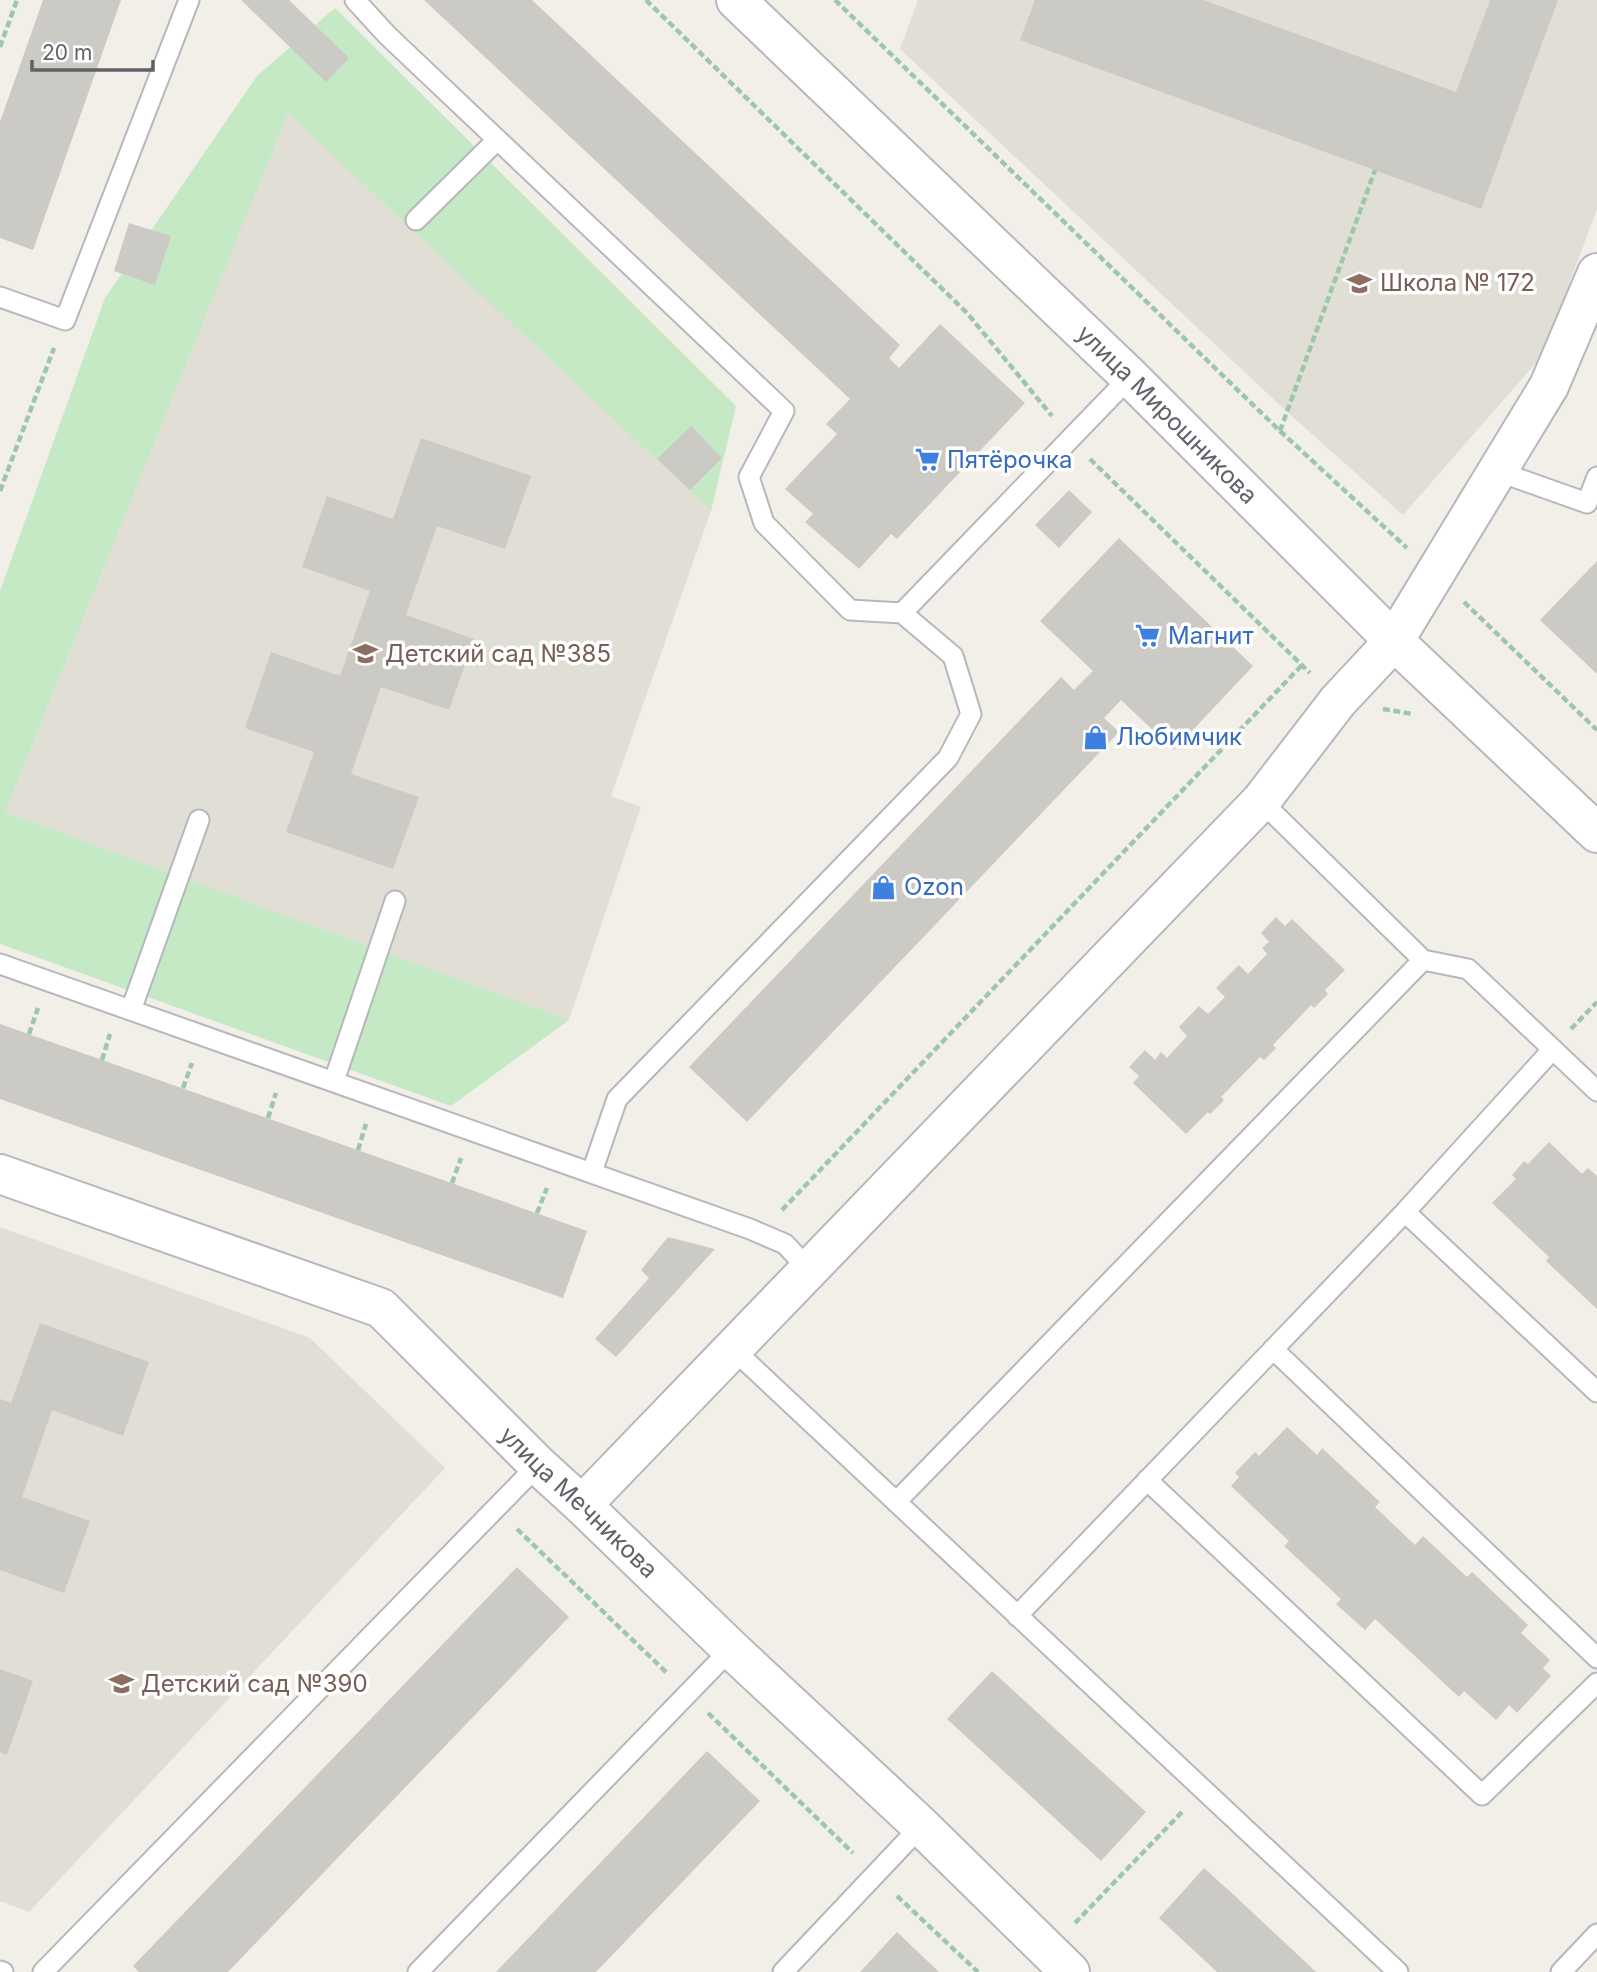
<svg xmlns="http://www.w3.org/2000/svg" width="1597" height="1972" viewBox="0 0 1597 1972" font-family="Inter,sans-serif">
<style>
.education{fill:#e1ded6}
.green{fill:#c5e8c5}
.building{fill:#cccac5}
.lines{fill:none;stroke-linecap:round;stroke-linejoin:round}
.service-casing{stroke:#b5b8bc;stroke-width:23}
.minor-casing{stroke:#b5b8bc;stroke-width:42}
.tertiary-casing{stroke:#b5b8bc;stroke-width:42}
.path{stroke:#9cc7a9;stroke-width:4.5;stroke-dasharray:7 3.5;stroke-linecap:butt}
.service{stroke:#fff;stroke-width:19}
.minor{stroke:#fff;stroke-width:38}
.tertiary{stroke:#fff;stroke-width:38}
.labels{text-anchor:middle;stroke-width:7;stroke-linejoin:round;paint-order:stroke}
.education-label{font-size:24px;fill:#785e54;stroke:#fff;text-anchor:start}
.street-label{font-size:24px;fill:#5f6368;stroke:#fff}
.shop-label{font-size:24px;fill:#366cbe;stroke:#fff;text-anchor:start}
</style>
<rect width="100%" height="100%" fill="#f1efe8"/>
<path class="education" d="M 918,0 L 1597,0 L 1597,209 L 1542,356 L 1403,515 L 1286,411 L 900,49 Z
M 288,112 L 711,511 L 611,796 L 641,807 L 569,1020 L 5,812 Z
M 0,1227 L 310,1338 L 445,1468 L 29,1912 L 0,1901 Z"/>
<path class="green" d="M 335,8 L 736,406 L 711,511 L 288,113 L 5,812 L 569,1020 L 451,1106 L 0,944 L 0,591 L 105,298 L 257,76 Z"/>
<path class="building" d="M 43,0 L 121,0 L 33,250 L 0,238 L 0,122 Z
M 241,0 L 289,0 L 349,58 L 326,82 Z
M 424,0 L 532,0 L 900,345 L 889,358 L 899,368 L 940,324 L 1025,403 L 897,539 L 891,534 L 859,569 L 805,522 L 813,514 L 785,489 L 837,434 L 826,424 L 850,399 Z
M 1035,0 L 1203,0 L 1456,92 L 1490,0 L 1558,0 L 1481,209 L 1020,40 Z
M 129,223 L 171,236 L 155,285 L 114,271 Z
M 691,426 L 722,458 L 690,490 L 657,459 Z
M 421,438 L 531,476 L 505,549 L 437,526 L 406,615 L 474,639 L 449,710 L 381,687 L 351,774 L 419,797 L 393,869 L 286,832 L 314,752 L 245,728 L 271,652 L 340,676 L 370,591 L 302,567 L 327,496 L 393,519 Z
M 1069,490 L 1092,512 L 1059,548 L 1035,525 Z
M 1119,538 L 1253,666 L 1174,750 L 1121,700 L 1104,718 L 1119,732 L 747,1122 L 689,1067 L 1061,677 L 1074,690 L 1093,671 L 1040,621 Z
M 1597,561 L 1597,674 L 1540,620 Z
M 1276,917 L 1285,926 L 1292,919 L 1345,970 L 1325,990 L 1328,994 L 1314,1008 L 1311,1005 L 1273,1045 L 1276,1048 L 1264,1060 L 1260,1057 L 1221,1097 L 1224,1100 L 1210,1114 L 1208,1112 L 1186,1134 L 1133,1083 L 1139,1076 L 1129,1067 L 1145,1050 L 1155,1060 L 1161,1052 L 1167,1058 L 1187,1036 L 1179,1027 L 1199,1006 L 1208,1014 L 1225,997 L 1216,988 L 1239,965 L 1248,974 L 1267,954 L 1262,948 L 1269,942 L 1261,933 Z
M 0,1024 L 587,1231 L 563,1298 L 0,1099 Z
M 1549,1142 L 1582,1174 L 1588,1168 L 1597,1176 L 1597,1309 L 1546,1261 L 1549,1257 L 1492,1203 L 1516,1179 L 1512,1175 L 1524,1161 L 1528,1164 Z
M 668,1237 L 715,1249 L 616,1357 L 595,1339 L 649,1278 L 641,1270 Z
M 40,1323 L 149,1362 L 123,1436 L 52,1410 L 22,1497 L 90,1521 L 64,1593 L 0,1570 L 0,1399 L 11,1403 Z
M 1287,1427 L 1317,1455 L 1322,1448 L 1380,1502 L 1375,1507 L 1415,1545 L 1423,1536 L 1467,1577 L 1472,1572 L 1528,1625 L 1521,1633 L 1550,1660 L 1543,1668 L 1551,1676 L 1517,1713 L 1509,1705 L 1496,1720 L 1464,1691 L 1459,1697 L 1375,1619 L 1365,1630 L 1336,1604 L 1341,1599 L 1284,1546 L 1289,1541 L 1231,1486 L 1239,1477 L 1235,1473 L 1255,1452 L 1259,1456 Z
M 517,1567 L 569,1617 L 228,1972 L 139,1972 L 133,1966 Z
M 0,1669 L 33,1681 L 7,1755 L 0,1752 Z
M 992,1671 L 1146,1812 L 1101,1861 L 947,1719 Z
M 707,1751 L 760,1801 L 596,1972 L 496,1972 Z
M 1204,1868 L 1235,1896 L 1316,1972 L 1217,1972 L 1159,1918 Z
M 897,1932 L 939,1972 L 860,1972 Z"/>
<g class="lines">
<defs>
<path id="service" d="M 355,0 L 387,35 L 784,411 L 749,477 L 764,523 L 850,610 L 902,613
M 416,220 L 497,140
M 0,297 L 65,320 L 189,0
M 1497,471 L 1587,503 L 1597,477
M 1261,801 L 1423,960 L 1468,969 L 1597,1091
M 0,964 L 750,1229 L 785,1244 L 810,1271
M 131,1010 L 199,820
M 334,1081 L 395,901
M 592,1172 L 617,1099 L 948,758 L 971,714 L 953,656 L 902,613 L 1130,377
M 1405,1212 L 1597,1392
M 733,1349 L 1398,1972
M 1273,1349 L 1597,1658
M 1147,1480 L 1482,1795 L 1597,1683
M 896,1502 L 1423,960
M 1017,1616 L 1405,1212 L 1553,1049
M 0,1971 L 3,1972
M 43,1972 L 538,1465
M 418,1972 L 731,1649
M 783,1972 L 921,1826
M 1561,1972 L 1597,1934"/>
<g id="minor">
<path id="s1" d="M 0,1174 L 381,1308 L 538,1465 L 582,1505 L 731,1649 L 921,1826 L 1070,1972"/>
<path d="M 582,1505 L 1261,801 L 1338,701 L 1394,641 L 1549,386 L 1597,273"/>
</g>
<g id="tertiary">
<path id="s2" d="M 736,0 L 1130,377 L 1394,641 L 1597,833"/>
</g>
</defs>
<use href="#service" class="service-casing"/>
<use href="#minor" class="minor-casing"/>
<use href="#tertiary" class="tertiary-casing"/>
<path class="path" d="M 646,0 L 967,313 L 1052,416
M 835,0 L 1280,431 L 1407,548
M 0,47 L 17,0
M 1280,431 L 1375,170
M 1090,459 L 1310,673
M 0,491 L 54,348
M 1464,602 L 1597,730
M 1383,709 L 1413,714
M 1571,1029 L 1597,1002
M 29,1034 L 38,1008
M 102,1060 L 110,1034
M 183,1088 L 192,1063
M 268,1118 L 276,1093
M 358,1150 L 366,1124
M 452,1183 L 461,1158
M 782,1210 L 1302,665
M 537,1213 L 547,1188
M 517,1529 L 667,1673
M 708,1713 L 853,1853
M 897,1896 L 978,1972
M 1075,1923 L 1183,1811"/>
<use href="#service" class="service"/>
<use href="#minor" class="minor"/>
<use href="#tertiary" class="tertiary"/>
</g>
<defs>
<symbol id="school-bare" viewBox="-9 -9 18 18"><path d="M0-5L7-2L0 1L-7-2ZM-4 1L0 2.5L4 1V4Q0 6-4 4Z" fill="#8d6e63" stroke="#fff" stroke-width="2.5" paint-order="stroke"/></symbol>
<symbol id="supermarket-bare" viewBox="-9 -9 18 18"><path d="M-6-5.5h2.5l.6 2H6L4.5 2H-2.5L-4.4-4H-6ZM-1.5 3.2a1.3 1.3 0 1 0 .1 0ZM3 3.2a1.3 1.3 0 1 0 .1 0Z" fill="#3f7fe0" stroke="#fff" stroke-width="2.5" paint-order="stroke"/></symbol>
<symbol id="shop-bare" viewBox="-9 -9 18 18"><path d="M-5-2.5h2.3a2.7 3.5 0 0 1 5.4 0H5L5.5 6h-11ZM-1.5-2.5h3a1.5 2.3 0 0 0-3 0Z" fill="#3f7fe0" stroke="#fff" stroke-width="2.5" paint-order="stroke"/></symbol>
</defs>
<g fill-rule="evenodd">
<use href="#school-bare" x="1342" y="266" width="35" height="35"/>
<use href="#supermarket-bare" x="910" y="442" width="35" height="35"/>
<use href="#supermarket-bare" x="1130" y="618" width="35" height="35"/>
<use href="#school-bare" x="348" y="636" width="35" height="35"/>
<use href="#shop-bare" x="1078" y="720" width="35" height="35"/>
<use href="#shop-bare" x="866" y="870" width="35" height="35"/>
<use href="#school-bare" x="104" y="1666" width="35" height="35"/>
</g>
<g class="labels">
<g class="education-label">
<text x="1380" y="291">Школа № 172</text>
<text x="385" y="662">Детский сад №385</text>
<text x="141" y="1692">Детский сад №390</text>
</g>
<g class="street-label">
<text dy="8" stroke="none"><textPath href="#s2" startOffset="598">улица Мирошникова</textPath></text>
<text dy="8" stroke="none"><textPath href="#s1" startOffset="681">улица Мечникова</textPath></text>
</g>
<g class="shop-label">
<text x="947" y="468">Пятёрочка</text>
<text x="1168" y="644">Магнит</text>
<text x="1116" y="745">Любимчик</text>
<text x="904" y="895">Ozon</text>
</g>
</g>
<path d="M32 60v10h121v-10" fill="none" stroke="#5f6368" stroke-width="3.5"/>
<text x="42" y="60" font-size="21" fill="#5f6368" stroke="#ffffff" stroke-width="5" paint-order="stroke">20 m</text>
</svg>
